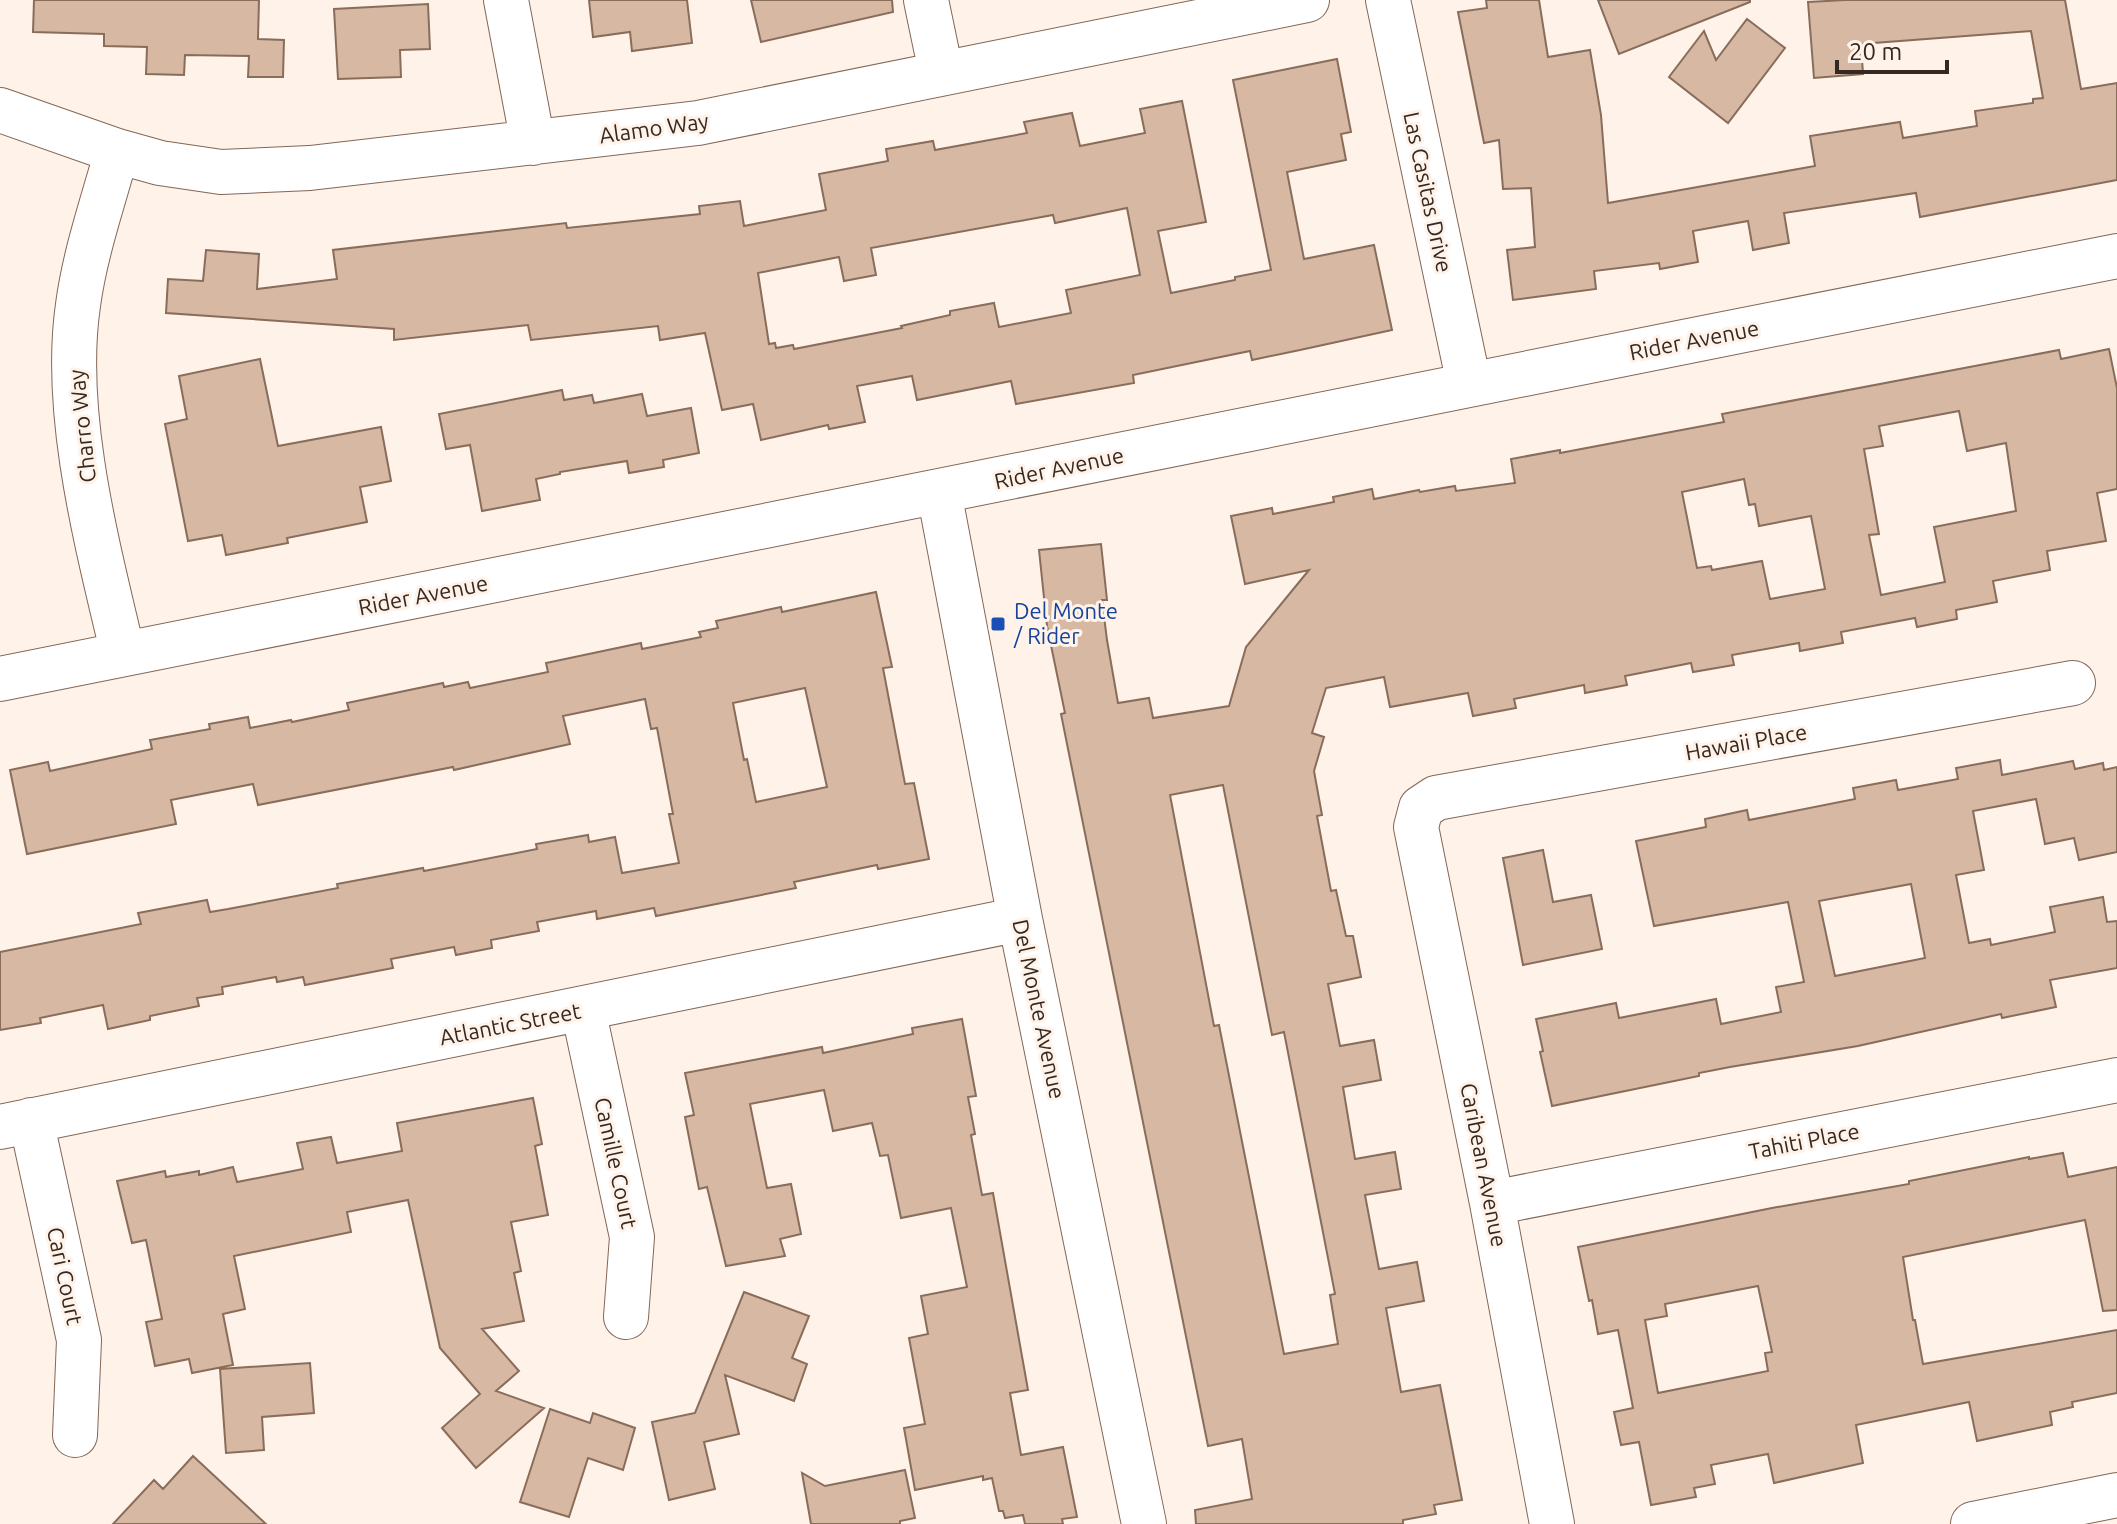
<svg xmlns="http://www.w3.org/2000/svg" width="2117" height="1524" viewBox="0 0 2117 1524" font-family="Ubuntu,sans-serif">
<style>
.building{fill:#d6b8a3;stroke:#896d5a;stroke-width:2;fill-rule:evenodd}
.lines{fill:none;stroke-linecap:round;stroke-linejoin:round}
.minor-casing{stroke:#836755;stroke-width:46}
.minor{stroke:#fff;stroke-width:44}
.transit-dot{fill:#1a4fb4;stroke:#fff2e9;stroke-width:3}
.labels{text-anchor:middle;stroke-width:6;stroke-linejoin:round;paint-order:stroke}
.street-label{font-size:22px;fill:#342820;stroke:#fff2e9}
.transit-label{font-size:22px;fill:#164399;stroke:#fff2e9;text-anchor:start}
</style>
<rect width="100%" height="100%" fill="#fff2e9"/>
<path class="building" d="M 34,0 L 259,0 L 258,39 L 284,40 L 283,77 L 248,77 L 249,56 L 185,55 L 184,75 L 146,74 L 147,47 L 104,46 L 104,34 L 33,32 Z
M 589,0 L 687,0 L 692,43 L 632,51 L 630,32 L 593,37 Z
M 751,0 L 892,0 L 893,12 L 761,42 Z
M 1486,0 L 1539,0 L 1548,57 L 1590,50 L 1601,115 L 1608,203 L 1815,166 L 1810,136 L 1900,122 L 1903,138 L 1977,126 L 1975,111 L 2033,103 L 2033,99 L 2043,98 L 2031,31 L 1861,44 L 1863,74 L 1814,78 L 1808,2 L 1845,0 L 2065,0 L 2081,89 L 2117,83 L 2117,180 L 1920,217 L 1916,193 L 1784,213 L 1789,243 L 1753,250 L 1748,221 L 1693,231 L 1698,262 L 1660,269 L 1659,263 L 1594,271 L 1596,289 L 1513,300 L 1507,250 L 1535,247 L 1531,188 L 1503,189 L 1499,140 L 1484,143 L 1458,12 L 1487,8 Z
M 1598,0 L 1750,0 L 1750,2 L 1619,54 Z
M 428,4 L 430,49 L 400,50 L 401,77 L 338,79 L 334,9 Z
M 1747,19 L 1785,48 L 1728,123 L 1669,77 L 1704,31 L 1716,60 Z
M 1337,59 L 1351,132 L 1341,134 L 1346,160 L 1287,172 L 1304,259 L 1374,245 L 1392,330 L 1300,350 L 1252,360 L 1250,351 L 1133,375 L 1134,383 L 1016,404 L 1011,381 L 917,400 L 912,376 L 857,386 L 865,422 L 829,429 L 828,425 L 761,440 L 753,404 L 722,410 L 705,333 L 660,340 L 658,326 L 531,340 L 528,325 L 394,340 L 394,329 L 166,313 L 168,279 L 203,281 L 206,250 L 259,254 L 257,289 L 337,279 L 333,250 L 566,223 L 567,228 L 700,214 L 699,206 L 740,201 L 744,226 L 826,210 L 819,174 L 888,161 L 886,149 L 933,141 L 935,150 L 1027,133 L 1024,122 L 1072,113 L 1080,146 L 1145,133 L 1140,109 L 1182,101 L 1206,222 L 1158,231 L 1171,293 L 1235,280 L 1235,277 L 1271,270 L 1233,80 ZM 1127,208 L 1140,275 L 1066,290 L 1071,313 L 999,327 L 994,303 L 950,311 L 950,315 L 901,326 L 902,328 L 794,349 L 793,345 L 776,348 L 775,343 L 769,344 L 758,273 L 839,257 L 844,281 L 876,275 L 871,248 L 1053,215 L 1055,223 Z
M 2109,349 L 2117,388 L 2117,489 L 2097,493 L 2106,541 L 2047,551 L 2050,570 L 1993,581 L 1997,602 L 1956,610 L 1957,619 L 1917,627 L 1915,618 L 1841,632 L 1843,643 L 1800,651 L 1799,643 L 1732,655 L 1734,665 L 1693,672 L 1691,663 L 1625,676 L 1627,685 L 1585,693 L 1584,685 L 1514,699 L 1516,708 L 1473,716 L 1468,693 L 1390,707 L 1384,677 L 1326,688 L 1312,733 L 1324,737 L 1314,771 L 1322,815 L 1317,816 L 1331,891 L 1336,890 L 1346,936 L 1353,936 L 1361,977 L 1328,984 L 1340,1046 L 1374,1040 L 1381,1080 L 1343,1087 L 1355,1159 L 1395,1152 L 1401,1189 L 1365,1195 L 1379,1269 L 1417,1262 L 1424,1301 L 1386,1308 L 1401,1392 L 1440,1385 L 1462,1500 L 1434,1505 L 1436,1514 L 1403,1520 L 1403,1524 L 1196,1524 L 1195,1510 L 1252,1499 L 1242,1439 L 1208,1446 L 1061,714 L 1065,713 L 1047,626 L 1039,550 L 1101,544 L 1107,600 L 1102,600 L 1107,640 L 1118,703 L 1149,698 L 1153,718 L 1229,706 L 1246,647 L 1309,570 L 1245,584 L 1231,516 L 1272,508 L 1273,514 L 1334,502 L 1333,497 L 1372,489 L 1374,499 L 1419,490 L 1420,492 L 1455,486 L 1456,491 L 1515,483 L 1511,459 L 1560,450 L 1560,453 L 1724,422 L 1722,414 L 2059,350 L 2061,359 ZM 1959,411 L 1967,451 L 2006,443 L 2016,511 L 1934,527 L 1945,582 L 1881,595 L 1869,535 L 1879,534 L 1864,449 L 1883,446 L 1879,426 ZM 1744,479 L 1749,505 L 1755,504 L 1759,526 L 1811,516 L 1825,589 L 1770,599 L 1762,561 L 1712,570 L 1711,566 L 1697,568 L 1682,492 ZM 1223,785 L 1272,1035 L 1284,1032 L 1335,1294 L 1330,1295 L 1338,1344 L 1284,1354 L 1219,1025 L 1214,1026 L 1170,795 Z
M 260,359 L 278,446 L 381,427 L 391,481 L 360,487 L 367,522 L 287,538 L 288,543 L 226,555 L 222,535 L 188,541 L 165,424 L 187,419 L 179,376 Z
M 562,390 L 564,400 L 592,395 L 594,403 L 642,394 L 647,416 L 691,408 L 699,453 L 663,460 L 664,467 L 629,473 L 627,461 L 560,472 L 560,474 L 536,479 L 540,500 L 482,511 L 470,445 L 446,449 L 439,414 Z
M 876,592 L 892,667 L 883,668 L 905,784 L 914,783 L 929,859 L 878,869 L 877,865 L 794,882 L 796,888 L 656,916 L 654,908 L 597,919 L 596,911 L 537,922 L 539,931 L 491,940 L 492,948 L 456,955 L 454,947 L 391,959 L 393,968 L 305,985 L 303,977 L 277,982 L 276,977 L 222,987 L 223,994 L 197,998 L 199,1006 L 150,1016 L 150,1020 L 108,1029 L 103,1005 L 40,1018 L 41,1023 L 0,1030 L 0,952 L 141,924 L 138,913 L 207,900 L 210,912 L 228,909 L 338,888 L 337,884 L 423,868 L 424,871 L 537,849 L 536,844 L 588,835 L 589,842 L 615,837 L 622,873 L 679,863 L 669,814 L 673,814 L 657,728 L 651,729 L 645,699 L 563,716 L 570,744 L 454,770 L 453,767 L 258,805 L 253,784 L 171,800 L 176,824 L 27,854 L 10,770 L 48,762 L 50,771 L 152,749 L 150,740 L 210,729 L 209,724 L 248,717 L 250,728 L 291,720 L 292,722 L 349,710 L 347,703 L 443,683 L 444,687 L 468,682 L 470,688 L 548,672 L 546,663 L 641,643 L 642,649 L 701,637 L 699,632 L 718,628 L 716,621 L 781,607 L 782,612 ZM 805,688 L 827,787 L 756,802 L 747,759 L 744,760 L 733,703 Z
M 2000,760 L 2002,775 L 2073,761 L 2075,769 L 2103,763 L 2104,770 L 2117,767 L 2117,852 L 2079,860 L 2074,838 L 2045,844 L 2036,799 L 1973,811 L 1984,870 L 1956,875 L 1969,943 L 1990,939 L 1991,945 L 2055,932 L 2050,907 L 2103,897 L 2107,922 L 2117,921 L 2117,968 L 2050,980 L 2056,1007 L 2002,1018 L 2001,1014 L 1858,1046 L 1730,1067 L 1699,1073 L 1699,1076 L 1552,1106 L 1540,1052 L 1543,1051 L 1536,1019 L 1616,1003 L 1619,1018 L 1716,999 L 1721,1024 L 1781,1012 L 1776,987 L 1804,982 L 1788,902 L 1654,926 L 1636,841 L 1706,827 L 1705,819 L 1747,810 L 1749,820 L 1855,799 L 1853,788 L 1896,780 L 1898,790 L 1958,779 L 1956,768 ZM 1911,884 L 1925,958 L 1835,976 L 1819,901 Z
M 1543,850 L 1553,902 L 1591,895 L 1602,949 L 1523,965 L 1503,858 Z
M 962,1019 L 976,1096 L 968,1097 L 975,1134 L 971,1135 L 982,1195 L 993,1193 L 1028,1390 L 1010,1393 L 1021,1455 L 1063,1447 L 1077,1517 L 1062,1519 L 1063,1524 L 1025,1524 L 1023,1515 L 1005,1518 L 1003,1511 L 999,1511 L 992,1478 L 983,1480 L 983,1476 L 915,1490 L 904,1428 L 925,1424 L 909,1338 L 928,1334 L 921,1296 L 967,1287 L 951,1208 L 901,1218 L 888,1155 L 880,1156 L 872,1123 L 833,1131 L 824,1090 L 750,1104 L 767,1188 L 791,1184 L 801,1234 L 780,1239 L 785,1256 L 726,1266 L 707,1187 L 699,1189 L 685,1117 L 694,1115 L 685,1073 L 822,1047 L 823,1053 L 913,1034 L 912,1028 Z
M 533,1098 L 542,1144 L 535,1146 L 548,1215 L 511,1222 L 521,1271 L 514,1273 L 524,1321 L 482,1329 L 519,1371 L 496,1391 L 544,1408 L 476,1468 L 442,1428 L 480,1394 L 440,1348 L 408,1200 L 347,1212 L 351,1232 L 234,1256 L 245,1309 L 223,1314 L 233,1365 L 192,1373 L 189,1359 L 155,1366 L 146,1322 L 162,1319 L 146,1240 L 132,1243 L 117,1181 L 165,1171 L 166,1177 L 199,1171 L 199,1175 L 233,1167 L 237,1182 L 303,1169 L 297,1143 L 331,1137 L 337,1163 L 402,1151 L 397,1123 Z
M 2063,1153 L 2068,1177 L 2117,1167 L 2117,1310 L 2103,1311 L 2085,1220 L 1903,1257 L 1913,1320 L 1915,1320 L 1923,1364 L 2117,1330 L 2117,1393 L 2072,1402 L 2073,1407 L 2050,1412 L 2052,1425 L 1977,1441 L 1969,1402 L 1856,1425 L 1863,1463 L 1774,1483 L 1768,1454 L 1711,1465 L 1715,1484 L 1694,1488 L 1696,1497 L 1651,1505 L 1639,1442 L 1621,1445 L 1614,1412 L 1633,1408 L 1618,1330 L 1598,1334 L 1592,1300 L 1589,1301 L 1578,1247 L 1772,1208 L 1909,1184 L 1909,1181 L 2029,1157 L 2029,1159 ZM 1758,1286 L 1772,1352 L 1765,1353 L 1768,1371 L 1658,1393 L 1645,1320 L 1667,1316 L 1665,1304 Z
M 744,1292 L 809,1316 L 792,1358 L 807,1364 L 794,1401 L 725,1375 L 739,1434 L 704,1442 L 715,1489 L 669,1500 L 652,1422 L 695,1413 Z
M 310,1363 L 314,1413 L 262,1417 L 264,1450 L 226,1453 L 220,1369 Z
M 550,1409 L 590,1423 L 593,1413 L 635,1428 L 623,1470 L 588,1458 L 569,1517 L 520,1502 Z
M 193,1456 L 266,1524 L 113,1524 L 154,1480 L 163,1489 Z
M 905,1470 L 915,1518 L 900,1521 L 900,1524 L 811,1524 L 802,1473 L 825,1486 Z"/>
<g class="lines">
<defs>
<path id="minor" d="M 506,0 L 533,143
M 926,0 L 941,72
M 1388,0 L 1469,384
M 0,110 L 117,151 L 160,163 L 221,172 L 310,168 L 698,123 L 1307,0
M 117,151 C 103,202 85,253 78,305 C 62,415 98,547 123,654
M 939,492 L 1020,919 L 1144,1524
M 0,679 C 705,537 1411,396 2117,256
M 583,1009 L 632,1237 L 626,1317
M 31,1120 L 79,1340 L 75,1435
M 0,1127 L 1020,919
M 1492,1203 L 2117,1080
M 1552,1524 L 1492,1203 L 1416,827 L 1421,808 L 1436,798 L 2073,683
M 1973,1524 L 2117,1495"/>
</defs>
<use href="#minor" class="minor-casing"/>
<use href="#minor" class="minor"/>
</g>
<rect class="transit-dot" x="990" y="616" width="16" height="16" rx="4"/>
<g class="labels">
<g class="street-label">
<text transform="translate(654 128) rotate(-8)" y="8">Alamo Way</text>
<text transform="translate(1428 192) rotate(78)" y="8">Las Casitas Drive</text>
<text transform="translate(1694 340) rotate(-11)" y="8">Rider Avenue</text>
<text transform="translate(82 426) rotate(-96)" y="8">Charro Way</text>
<text transform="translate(1059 468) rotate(-12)" y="8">Rider Avenue</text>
<text transform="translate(423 595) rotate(-11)" y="8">Rider Avenue</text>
<text transform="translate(1746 742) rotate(-10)" y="8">Hawaii Place</text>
<text transform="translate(1039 1009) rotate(78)" y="8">Del Monte Avenue</text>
<text transform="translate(510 1024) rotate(-11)" y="8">Atlantic Street</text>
<text transform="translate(1804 1141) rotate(-11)" y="8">Tahiti Place</text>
<text transform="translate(616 1163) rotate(78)" y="8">Camille Court</text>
<text transform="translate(1484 1165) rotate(79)" y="8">Caribean Avenue</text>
<text transform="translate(65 1276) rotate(78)" y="8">Cari Court</text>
</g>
<g class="transit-label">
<text x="1014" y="619">Del Monte<tspan x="1014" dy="25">/ Rider</tspan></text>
</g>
</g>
<path d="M1837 60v12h110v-12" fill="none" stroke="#342820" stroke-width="4"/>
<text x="1849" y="60" font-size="24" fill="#342820" stroke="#fff2e9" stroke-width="6" paint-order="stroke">20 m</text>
</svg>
